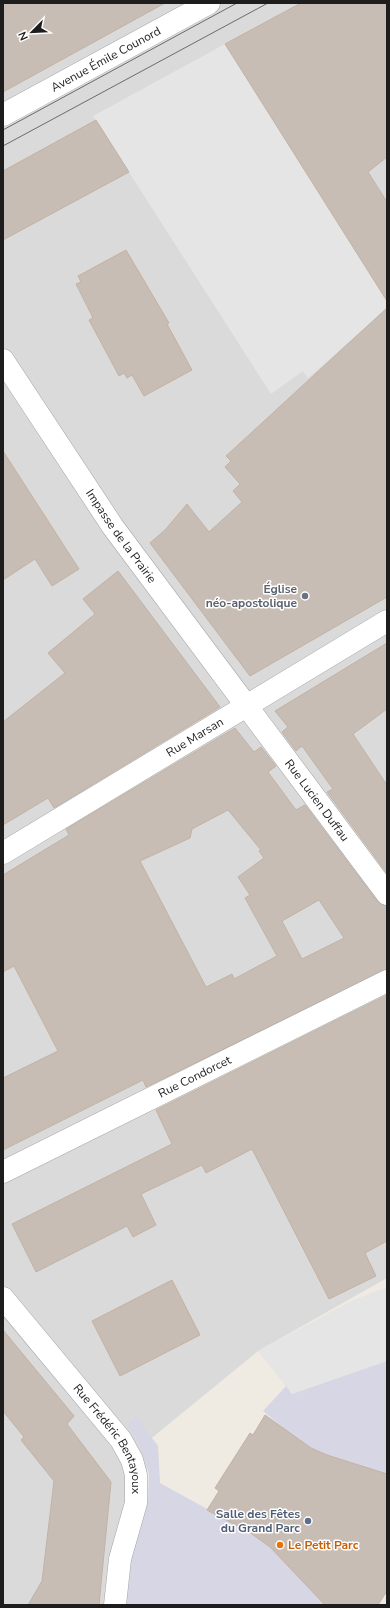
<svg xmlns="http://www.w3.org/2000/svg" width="390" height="1608" viewBox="0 0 390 1608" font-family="'Nunito Sans',sans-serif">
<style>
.residential{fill:#dbdada}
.parking{fill:#e5e5e5}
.plaza{fill:#d7d6e5}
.building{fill:#c7bdb5;stroke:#c2b2a3;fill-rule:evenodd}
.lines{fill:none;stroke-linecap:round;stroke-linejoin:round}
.minor-casing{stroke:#a4a4a4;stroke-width:23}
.minor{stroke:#fff;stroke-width:22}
.tram{stroke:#6b6b6b;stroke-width:1}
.worship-dot{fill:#6b7280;stroke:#fff;stroke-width:1.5}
.service-dot{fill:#5c6f8a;stroke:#fff;stroke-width:1.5}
.food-dot{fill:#e8710a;stroke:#fff;stroke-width:1.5}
.labels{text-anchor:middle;stroke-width:3;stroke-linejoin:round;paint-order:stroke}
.street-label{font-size:12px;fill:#1d1d1d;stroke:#fff}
.worship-label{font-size:12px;font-weight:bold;fill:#5b616d;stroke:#fff;text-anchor:end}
.service-label{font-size:12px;font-weight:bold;fill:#4e5e75;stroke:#fff;text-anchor:end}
.food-label{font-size:12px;font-weight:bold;fill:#c56008;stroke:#fff;text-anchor:start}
</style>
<rect width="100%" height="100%" fill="#efebe2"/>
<path class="residential" d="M 3,3 L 387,3 L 387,1278 L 258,1351 L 148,1441 L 146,1521 L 129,1605 L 3,1605 Z"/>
<path class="parking" d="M 225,44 L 387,301 L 387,308 L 308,378 L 303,371 L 271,394 L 93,116 Z
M 387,1287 L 387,1361 L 292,1394 L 258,1351 L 351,1301 Z"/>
<path class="plaza" d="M 387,1361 L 387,1474 L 327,1455 L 311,1448 L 293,1436 L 263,1411 L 286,1386 L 292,1394 Z
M 136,1416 L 158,1446 L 160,1483 L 249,1532 L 270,1547 L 325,1605 L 126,1605 L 134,1544 L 148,1499 L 149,1474 L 144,1457 L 138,1441 L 127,1426 Z"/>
<path class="building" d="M 3,3 L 165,3 L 3,92 Z
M 301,3 L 387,3 L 387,157 L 368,172 L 387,202 L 387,301 L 225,44 Z
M 96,120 L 129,172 L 3,240 L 3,171 Z
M 126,250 L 169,323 L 167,324 L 192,370 L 144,396 L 132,375 L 127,378 L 124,373 L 119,376 L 89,320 L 93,318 L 76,284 L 81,282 L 78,276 Z
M 387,308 L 387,597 L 250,676 L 150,543 L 165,530 L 187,504 L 209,532 L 242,502 L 233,491 L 240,484 L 225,467 L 231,461 L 226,456 Z
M 3,451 L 79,569 L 52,586 L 35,559 L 3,580 Z
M 118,571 L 220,707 L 54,808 L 48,798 L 3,825 L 3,722 L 65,673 L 48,653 L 95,614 L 83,599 Z
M 387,643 L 387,709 L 353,734 L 387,785 L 387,873 L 327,792 L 333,789 L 302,746 L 296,751 L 282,732 L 288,727 L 275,711 Z
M 235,728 L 254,752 L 261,747 L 276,766 L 268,772 L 296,810 L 305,805 L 377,901 L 387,906 L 387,969 L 146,1087 L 143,1080 L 3,1150 L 3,1078 L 58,1051 L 14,966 L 3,972 L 3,875 L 69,835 L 66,829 ZM 228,810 L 261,850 L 259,851 L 264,858 L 238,877 L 250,895 L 245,898 L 277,956 L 234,979 L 232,974 L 206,987 L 140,861 L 190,838 L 192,829 ZM 319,900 L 344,938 L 302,959 L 282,921 Z
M 387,995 L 387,1241 L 365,1253 L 376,1276 L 329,1299 L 252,1149 L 206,1173 L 202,1165 L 141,1194 L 156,1225 L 133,1237 L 127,1226 L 36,1272 L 12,1224 L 172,1144 L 156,1110 Z
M 172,1280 L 200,1335 L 120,1376 L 92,1321 Z
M 3,1330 L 74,1416 L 67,1424 L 111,1482 L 99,1605 L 28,1605 L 42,1581 L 54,1481 L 21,1440 L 24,1437 L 3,1411 Z
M 265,1415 L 311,1448 L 327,1455 L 387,1474 L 387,1591 L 378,1605 L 325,1605 L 270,1547 L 249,1532 L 207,1510 L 219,1491 L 215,1488 L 250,1433 L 253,1435 Z"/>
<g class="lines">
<defs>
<g id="minor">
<path id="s1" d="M 3,115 L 209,3"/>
<path id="s2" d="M 3,360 L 113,527 L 387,894"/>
<path id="s3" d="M 3,853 L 387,621"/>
<path id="s4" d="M 3,1172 L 387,981"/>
<path id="s5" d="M 3,1298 L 121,1440 L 132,1460 L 136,1475 L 136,1503 L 120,1559 L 115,1605"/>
</g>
</defs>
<use href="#minor" class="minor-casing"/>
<use href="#minor" class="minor"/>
<path class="tram" d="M 3,130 L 237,3
M 3,146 L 268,3"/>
</g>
<circle class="worship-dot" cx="305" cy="596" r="4"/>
<circle class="service-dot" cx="308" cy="1521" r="4"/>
<circle class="food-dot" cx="280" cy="1545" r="4"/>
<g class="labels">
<g class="street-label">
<text dy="4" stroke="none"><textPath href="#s1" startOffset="117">Avenue Émile Counord</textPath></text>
<text dy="4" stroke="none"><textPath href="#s2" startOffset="212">Impasse de la Prairie</textPath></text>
<text dy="4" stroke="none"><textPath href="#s3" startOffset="224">Rue Marsan</textPath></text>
<text dy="4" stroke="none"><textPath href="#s2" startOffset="541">Rue Lucien Duffau</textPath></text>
<text dy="4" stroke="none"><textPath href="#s4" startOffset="214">Rue Condorcet</textPath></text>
<text dy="4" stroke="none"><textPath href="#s5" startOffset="178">Rue Frédéric Bentayoux</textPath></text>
</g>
<g class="worship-label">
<text x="297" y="593">Église<tspan x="297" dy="14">néo-apostolique</tspan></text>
</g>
<g class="service-label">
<text x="300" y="1518">Salle des Fêtes<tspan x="300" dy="14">du Grand Parc</tspan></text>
</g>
<g class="food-label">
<text x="288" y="1549">Le Petit Parc</text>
</g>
</g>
<rect width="390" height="1608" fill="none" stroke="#1d1d1d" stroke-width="8"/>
<g transform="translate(32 32) rotate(246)" stroke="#ffffff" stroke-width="3" paint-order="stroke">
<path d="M0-3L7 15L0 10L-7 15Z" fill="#1d1d1d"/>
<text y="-6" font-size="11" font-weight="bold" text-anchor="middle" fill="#1d1d1d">N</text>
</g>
</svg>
